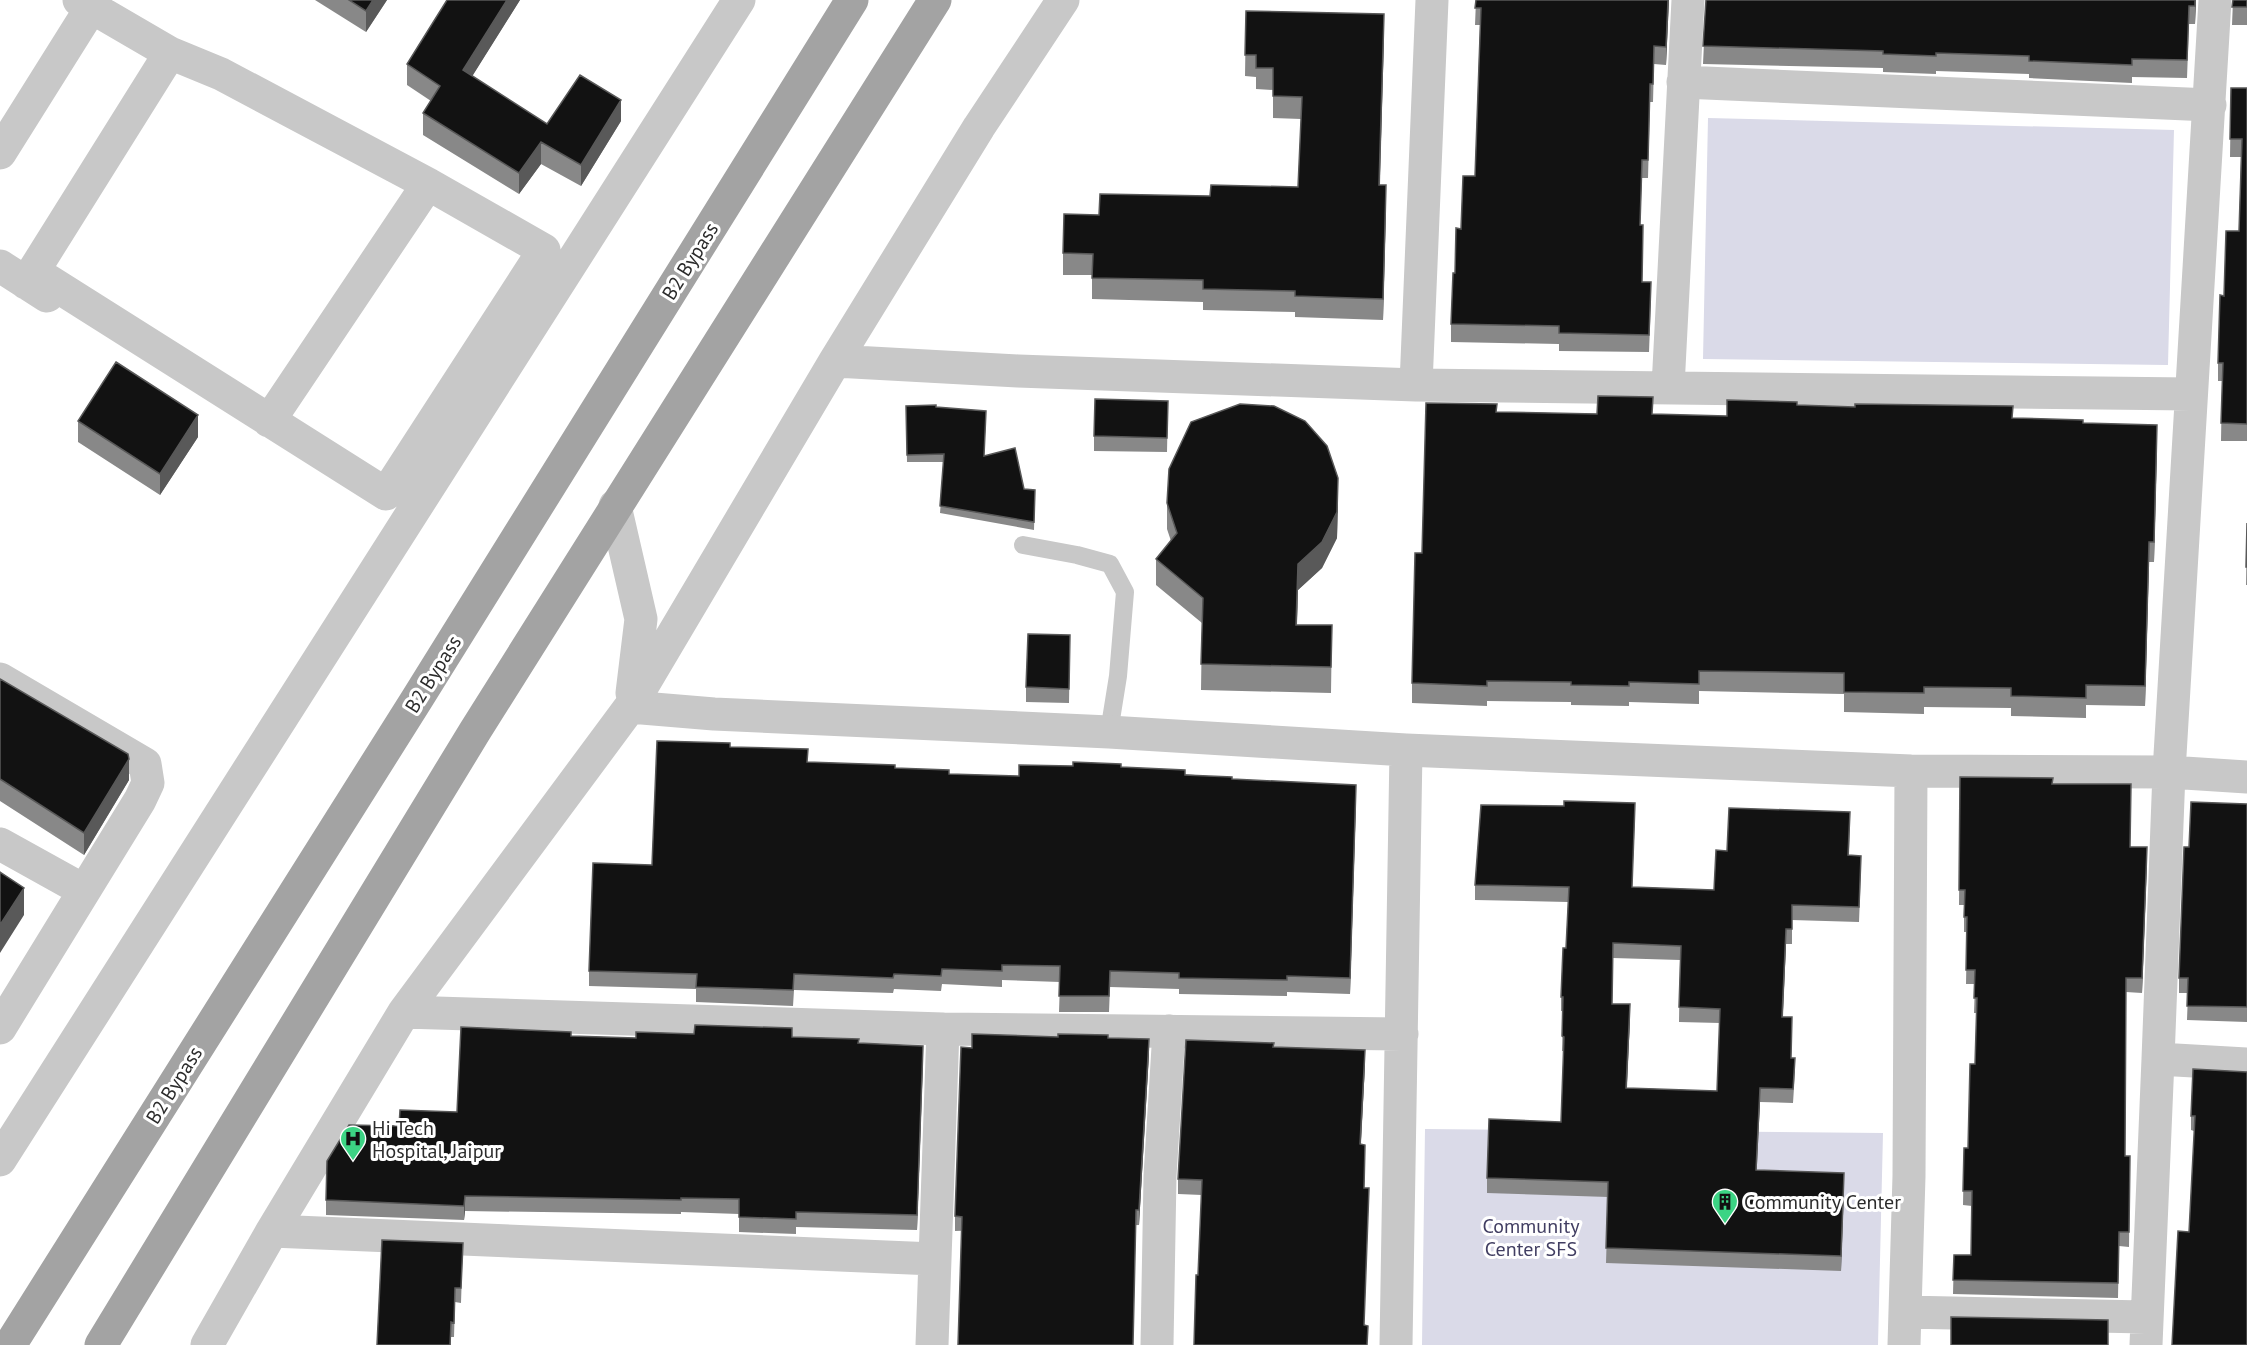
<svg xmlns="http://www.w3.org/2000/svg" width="2247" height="1345" viewBox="0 0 2247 1345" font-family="'PT Sans',sans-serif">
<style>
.green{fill:#dadae8}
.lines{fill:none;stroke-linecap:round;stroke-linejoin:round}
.service{stroke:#c8c8c8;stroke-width:18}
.minor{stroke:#c8c8c8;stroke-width:33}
.primary{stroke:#a3a3a3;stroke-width:33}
.wall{fill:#888;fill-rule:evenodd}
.shaded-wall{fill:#595959}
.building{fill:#121212;stroke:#595959;stroke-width:1.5;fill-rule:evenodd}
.labels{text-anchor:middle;stroke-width:6;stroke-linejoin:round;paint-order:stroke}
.street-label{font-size:20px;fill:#2b2b2b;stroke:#fff}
.poi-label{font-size:20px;fill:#2b2b2b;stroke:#fff;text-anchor:start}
.park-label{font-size:20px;fill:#413e62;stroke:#fff}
</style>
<rect width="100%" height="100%" fill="#fff"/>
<path class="green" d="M 1708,118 L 2174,130 L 2168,365 L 1703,359 Z
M 1425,1129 L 1883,1133 L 1878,1345 L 1422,1345 Z"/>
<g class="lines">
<path class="service" d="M 1023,545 L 1077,555 L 1110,564 L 1125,592 L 1118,676 L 1109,732"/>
<path class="minor" d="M 2215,0 L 2169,772 L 2158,1059 L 2247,1064
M 1683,82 L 2210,105
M 0,153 L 96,0
M 0,266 L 47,296
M 33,271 L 386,494 L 544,250 L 428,184 L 221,74 L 170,53 L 79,0
M 26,283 L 170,53
M 835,361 L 1018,371 L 1416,385 L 2191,394
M 1416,385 L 1432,0
M 1668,387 L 1688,0
M 269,421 L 428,184
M 615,506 L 641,619 L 632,693
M 0,679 L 145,764 L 148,783 L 140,800 L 0,1028
M 630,707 L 714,714 L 1109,732 L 1406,750 L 1911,771 L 2169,772 L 2247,777
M 0,844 L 83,890
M 404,1012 L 943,1029 L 1402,1034
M 0,1160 L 739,0
M 272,1231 L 934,1259
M 1905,1312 L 2146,1317
M 207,1345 L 272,1231 L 404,1012 L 630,707 L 835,361 L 979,127 L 1063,0
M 932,1345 L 943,1029
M 1157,1345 L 1160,1176 L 1169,1031
M 1396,1345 L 1406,750
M 1904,1345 L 1909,1176 L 1911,771
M 2146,1345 L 2158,1059"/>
<path class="primary" d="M 10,1345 L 417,699 L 852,0
M 101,1345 L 475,731 L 935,0"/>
</g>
<path class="wall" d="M 315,0 L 387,0 L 366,32 Z
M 447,0 L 520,0 L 472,76 L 547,124 L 621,121 L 581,186 L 541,164 L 519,194 L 423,135 L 423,113 L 431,101 L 407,85 L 407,64 Z
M 1476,0 L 1669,0 L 1666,65 L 1654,64 L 1653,102 L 1650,102 L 1648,178 L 1642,178 L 1640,225 L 1643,243 L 1642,282 L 1651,300 L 1649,352 L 1559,351 L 1559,344 L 1451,342 L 1451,324 L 1455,273 L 1461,229 L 1475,176 L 1480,25 L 1475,25 Z
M 1706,0 L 2196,0 L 2195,24 L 2189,24 L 2187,78 L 2132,77 L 2132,83 L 2029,78 L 2029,74 L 1936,71 L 1936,74 L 1883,72 L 1883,68 L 1703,64 Z
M 2233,0 L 2247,0 L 2247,25 L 2232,25 Z
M 1246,11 L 1384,36 L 1380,185 L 1386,207 L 1383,320 L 1295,317 L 1295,312 L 1203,310 L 1203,302 L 1092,299 L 1092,275 L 1063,275 L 1063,253 L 1099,215 L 1210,196 L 1298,187 L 1301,119 L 1273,118 L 1273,90 L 1256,89 L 1256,77 L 1245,76 Z
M 2231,88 L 2247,88 L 2247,441 L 2221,441 L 2222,381 L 2218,381 L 2218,363 L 2224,296 L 2239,231 L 2241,157 L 2230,157 Z
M 1168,401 L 1167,452 L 1094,451 L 1094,436 Z
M 1797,405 L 2013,418 L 2083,423 L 2157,446 L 2154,562 L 2149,562 L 2145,706 L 2086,705 L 2086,718 L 2011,716 L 2011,708 L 1924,707 L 1924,714 L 1844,712 L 1844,694 L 1699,691 L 1699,704 L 1629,702 L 1629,706 L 1571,705 L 1571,702 L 1487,701 L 1487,706 L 1412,703 L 1412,683 L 1422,553 L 1497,412 L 1727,416 Z
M 906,406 L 936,407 L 986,418 L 984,456 L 1024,489 L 1035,490 L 1034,530 L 940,513 L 944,462 L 907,462 Z
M 78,421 L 198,437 L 160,495 L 78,442 Z
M 1167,503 L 1338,504 L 1337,538 L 1322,568 L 1298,590 L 1297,625 L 1332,625 L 1331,693 L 1201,690 L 1202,623 L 1156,585 L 1156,559 L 1171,541 L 1167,529 Z
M 2247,523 L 2247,585 L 2246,585 Z
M 1070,635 L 1069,703 L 1026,702 L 1026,687 Z
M 0,679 L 129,780 L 84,855 L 0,801 Z
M 730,747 L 808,762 L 895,768 L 949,774 L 1019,776 L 1121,767 L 1232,779 L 1356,801 L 1350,994 L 1287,992 L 1287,996 L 1179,994 L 1179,989 L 1110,987 L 1109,1012 L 1059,1012 L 1060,982 L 1002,980 L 1002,987 L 942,984 L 941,991 L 894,989 L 893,993 L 794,990 L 793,1006 L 696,1002 L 696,989 L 589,986 L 589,971 L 652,865 Z
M 1960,777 L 2052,784 L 2131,847 L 2147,861 L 2142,993 L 2126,992 L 2125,1156 L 2130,1156 L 2129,1247 L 2119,1246 L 2118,1298 L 1953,1294 L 1954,1255 L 1971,1255 L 1972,1206 L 1963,1205 L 1964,1148 L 1968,1148 L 1975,1064 L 1977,1013 L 1974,1013 L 1975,984 L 1966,984 L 1967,932 L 1964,932 L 1964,905 L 1959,905 Z
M 2247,804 L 2247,1022 L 2187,1020 L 2188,993 L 2179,993 L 2179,978 L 2189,847 Z
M 1564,806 L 1635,818 L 1632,887 L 1714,890 L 1727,851 L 1850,827 L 1849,855 L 1861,871 L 1859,922 L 1792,920 L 1792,944 L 1786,944 L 1783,1017 L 1792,1032 L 1791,1058 L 1795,1072 L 1793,1103 L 1760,1102 L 1756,1170 L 1844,1188 L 1841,1271 L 1606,1263 L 1608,1197 L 1487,1193 L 1487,1178 L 1561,1122 L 1564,1051 L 1562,1051 L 1563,1011 L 1561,1011 L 1561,997 L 1566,948 L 1568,902 L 1475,900 L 1475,885 ZM 1613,958 L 1680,960 L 1679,1022 L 1720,1023 L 1717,1091 L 1627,1088 L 1630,1019 L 1612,1004 Z
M 571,1036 L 636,1038 L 792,1037 L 858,1043 L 923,1061 L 917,1230 L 796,1227 L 796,1234 L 739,1232 L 739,1214 L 681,1212 L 681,1214 L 465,1211 L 464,1220 L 326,1215 L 326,1200 L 399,1126 L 457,1112 Z
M 1108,1038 L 1149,1054 L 1139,1225 L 955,1231 L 955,1216 L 972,1048 Z
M 1273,1047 L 1365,1065 L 1361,1144 L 1365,1159 L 1364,1188 L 1369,1203 L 1198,1275 L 1202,1195 L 1178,1194 L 1178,1179 Z
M 2247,1072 L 2194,1131 L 2191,1130 L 2191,1116 Z
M 463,1243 L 461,1303 L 455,1302 L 454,1337 L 451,1337 L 451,1345 L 377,1345 Z"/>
<path class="shaded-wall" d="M 373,0 L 387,0 L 366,32 L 366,11 Z
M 507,0 L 520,0 L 463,91 L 463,70 Z
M 1668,0 L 1669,0 L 1666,65 L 1666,47 Z
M 2195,0 L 2196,0 L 2195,24 Z
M 1384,14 L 1384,36 L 1379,207 L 1379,185 Z
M 621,100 L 621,121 L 581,186 L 581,165 Z
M 541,142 L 541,164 L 519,194 L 519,173 Z
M 1386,185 L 1386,207 L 1383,320 L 1383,299 Z
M 198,415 L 198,437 L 160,495 L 160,474 Z
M 2157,425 L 2157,446 L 2154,562 L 2154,542 Z
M 1338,478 L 1338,504 L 1337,538 L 1322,568 L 1298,590 L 1296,651 L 1298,564 Z
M 2149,542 L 2149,562 L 2145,706 L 2145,686 Z
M 129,759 L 129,780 L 84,855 L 84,833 Z
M 1356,785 L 1356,801 L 1350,994 L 1350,978 Z
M 2147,847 L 2147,861 L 2142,993 L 2142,978 Z
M 24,888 L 24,915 L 0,953 L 0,925 Z
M 1786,929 L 1786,944 L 1782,1032 L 1782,1017 Z
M 1630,1004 L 1630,1019 L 1626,1103 L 1626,1088 Z
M 1149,1039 L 1149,1054 L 1139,1225 L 1139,1210 Z
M 923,1046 L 923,1061 L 917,1230 L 917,1215 Z
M 1365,1050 L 1365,1065 L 1360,1159 L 1360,1144 Z
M 1760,1088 L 1760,1102 L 1756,1185 L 1756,1170 Z
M 1844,1173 L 1844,1188 L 1841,1271 L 1841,1256 Z
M 465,1196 L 465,1211 L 464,1220 L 464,1206 Z"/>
<path class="building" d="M 349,0 L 373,0 L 366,11 Z
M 447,0 L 507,0 L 463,70 L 547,124 L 580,75 L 621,100 L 581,165 L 541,142 L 519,173 L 423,113 L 440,86 L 407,64 Z
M 1476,0 L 1668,0 L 1666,47 L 1654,46 L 1653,84 L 1650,84 L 1648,160 L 1642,160 L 1640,225 L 1643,225 L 1642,282 L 1651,282 L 1649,335 L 1559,333 L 1559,326 L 1451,324 L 1453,273 L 1455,273 L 1456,228 L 1461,229 L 1463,176 L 1475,176 L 1481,8 L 1475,8 Z
M 1706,0 L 2195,0 L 2195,6 L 2189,6 L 2187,60 L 2132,59 L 2132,65 L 2029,61 L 2029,56 L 1936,53 L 1936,56 L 1883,54 L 1883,51 L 1703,46 Z
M 2233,0 L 2247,0 L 2247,7 L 2232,7 Z
M 1246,11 L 1384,14 L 1379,185 L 1386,185 L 1383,299 L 1295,296 L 1295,291 L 1203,289 L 1203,280 L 1092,278 L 1093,254 L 1063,253 L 1064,214 L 1099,215 L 1100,194 L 1210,196 L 1211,185 L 1298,187 L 1302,97 L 1273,96 L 1273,68 L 1256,68 L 1256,55 L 1245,55 Z
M 2231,88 L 2247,88 L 2247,424 L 2221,423 L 2223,363 L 2218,363 L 2220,295 L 2224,296 L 2226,231 L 2239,231 L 2242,139 L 2230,139 Z
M 116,362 L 198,415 L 160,474 L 78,421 Z
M 1598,396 L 1653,397 L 1652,414 L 1727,416 L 1727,400 L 1797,402 L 1797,405 L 1855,407 L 1855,404 L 2013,406 L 2012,418 L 2083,420 L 2083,423 L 2157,425 L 2154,542 L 2149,542 L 2145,686 L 2086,685 L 2086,698 L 2011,696 L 2011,688 L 1924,687 L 1924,693 L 1844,692 L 1844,673 L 1699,671 L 1699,684 L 1629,682 L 1629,686 L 1571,685 L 1571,682 L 1487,681 L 1487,686 L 1412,683 L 1415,553 L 1422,553 L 1426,403 L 1497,404 L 1496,412 L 1597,414 Z
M 1095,399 L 1168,401 L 1167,438 L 1094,436 Z
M 1240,404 L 1274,406 L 1305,421 L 1327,446 L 1338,478 L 1337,512 L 1322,542 L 1298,564 L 1296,625 L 1332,625 L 1331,667 L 1201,664 L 1203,598 L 1156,559 L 1177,533 L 1167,503 L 1169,469 L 1191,422 Z
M 936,405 L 936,407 L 986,411 L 984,456 L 1015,448 L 1024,489 L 1035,490 L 1034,522 L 940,506 L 944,454 L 907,455 L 906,406 Z
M 2247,523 L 2247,567 L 2246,567 Z
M 1028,634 L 1070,635 L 1069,689 L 1026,687 Z
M 0,679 L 128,754 L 129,759 L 84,833 L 0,779 Z
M 657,741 L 730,743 L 730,747 L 808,749 L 807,762 L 895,765 L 895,768 L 949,770 L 949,774 L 1019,776 L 1019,765 L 1073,766 L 1073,762 L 1121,764 L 1121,767 L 1185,770 L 1185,775 L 1232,777 L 1232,779 L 1356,785 L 1350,978 L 1287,976 L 1287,980 L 1179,978 L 1179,973 L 1110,971 L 1109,996 L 1059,996 L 1060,966 L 1002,965 L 1002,971 L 942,969 L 941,976 L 894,974 L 893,978 L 794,974 L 793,990 L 696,987 L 697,974 L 589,971 L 593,863 L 652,865 Z
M 1960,777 L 2053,778 L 2052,784 L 2131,784 L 2130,847 L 2147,847 L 2142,978 L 2126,978 L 2125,1156 L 2130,1156 L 2129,1232 L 2119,1232 L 2118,1283 L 1953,1280 L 1954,1255 L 1971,1255 L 1972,1191 L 1963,1191 L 1964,1148 L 1968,1148 L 1970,1064 L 1975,1064 L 1977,998 L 1974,998 L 1975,970 L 1966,970 L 1967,917 L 1964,917 L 1965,890 L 1959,890 Z
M 1564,801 L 1635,803 L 1632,887 L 1714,890 L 1716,850 L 1727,851 L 1729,808 L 1850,812 L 1848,855 L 1861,856 L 1859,907 L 1792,905 L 1792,929 L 1786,929 L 1782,1017 L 1792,1017 L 1791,1058 L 1795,1058 L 1793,1089 L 1760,1088 L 1756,1170 L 1844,1173 L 1841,1256 L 1606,1248 L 1608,1182 L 1487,1178 L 1489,1119 L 1561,1122 L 1564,1037 L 1562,1036 L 1563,997 L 1561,997 L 1563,948 L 1566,948 L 1569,887 L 1475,885 L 1481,805 L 1564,806 ZM 1613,943 L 1681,946 L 1679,1007 L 1720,1009 L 1717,1091 L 1626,1088 L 1630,1004 L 1612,1004 Z
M 2191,802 L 2247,804 L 2247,1007 L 2187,1006 L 2188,978 L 2179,978 L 2184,847 L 2189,847 Z
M 0,872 L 24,888 L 0,925 Z
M 695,1025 L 792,1028 L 792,1037 L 859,1039 L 858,1043 L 923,1046 L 917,1215 L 796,1212 L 796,1219 L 739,1217 L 739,1199 L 681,1198 L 681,1200 L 465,1196 L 464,1206 L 326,1200 L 327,1161 L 349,1125 L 399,1126 L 400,1110 L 457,1112 L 461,1027 L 571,1032 L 571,1036 L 636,1038 L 636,1032 L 694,1034 Z
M 972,1034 L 1058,1037 L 1058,1034 L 1108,1035 L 1108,1038 L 1149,1039 L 1139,1210 L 1136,1210 L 1133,1345 L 958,1345 L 962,1217 L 955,1216 L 961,1047 L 972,1048 Z
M 1186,1040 L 1274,1043 L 1273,1047 L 1365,1050 L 1360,1144 L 1365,1145 L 1364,1188 L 1369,1188 L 1364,1325 L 1368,1326 L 1367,1345 L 1194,1345 L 1196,1275 L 1198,1275 L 1202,1180 L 1178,1179 Z
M 2193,1069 L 2247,1072 L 2247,1345 L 2172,1345 L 2178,1231 L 2189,1232 L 2195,1116 L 2191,1116 Z
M 382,1240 L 463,1243 L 461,1288 L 455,1288 L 454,1323 L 451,1322 L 450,1345 L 377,1345 Z
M 1951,1317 L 2108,1320 L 2108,1345 L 1951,1345 Z"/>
<defs>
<symbol id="hospital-pin" viewBox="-11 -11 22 30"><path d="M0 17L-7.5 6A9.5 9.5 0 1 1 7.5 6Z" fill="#3cd484" stroke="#fff"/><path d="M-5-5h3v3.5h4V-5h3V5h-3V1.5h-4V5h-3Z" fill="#111"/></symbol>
<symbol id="building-pin" viewBox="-11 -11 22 30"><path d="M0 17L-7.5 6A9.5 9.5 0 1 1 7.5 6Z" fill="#3cd484" stroke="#fff"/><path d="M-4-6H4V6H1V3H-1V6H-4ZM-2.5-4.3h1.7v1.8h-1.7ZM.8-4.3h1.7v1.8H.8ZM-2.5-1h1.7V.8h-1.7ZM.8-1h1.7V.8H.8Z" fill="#111"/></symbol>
</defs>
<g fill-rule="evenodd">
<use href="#hospital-pin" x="338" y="1124" width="30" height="40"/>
<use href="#building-pin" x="1710" y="1187" width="30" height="40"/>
</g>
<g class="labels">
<g class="street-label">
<text transform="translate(690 261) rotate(-58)" y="7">B2 Bypass</text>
<text transform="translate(433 674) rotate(-58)" y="7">B2 Bypass</text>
<text transform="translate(174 1085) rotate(-58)" y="7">B2 Bypass</text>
</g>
<g class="poi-label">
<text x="372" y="1135">Hi Tech<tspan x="372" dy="23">Hospital, Jaipur</tspan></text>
<text x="1744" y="1209">Community Center</text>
</g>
<g class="park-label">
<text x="1531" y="1233">Community<tspan x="1531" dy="23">Center SFS</tspan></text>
</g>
</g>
</svg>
